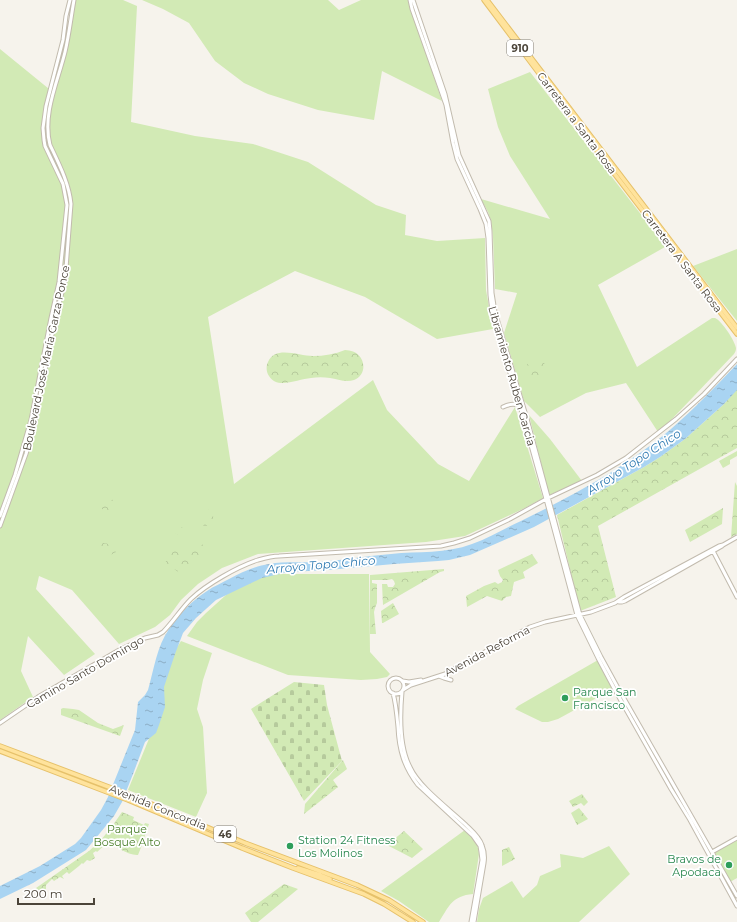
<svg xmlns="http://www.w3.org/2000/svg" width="737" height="922" viewBox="0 0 737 922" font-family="Montserrat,sans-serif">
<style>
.green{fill:#d2eab5}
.cemetery{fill:url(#cemetery-stones)}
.park{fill:url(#park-crowns)}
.water{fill:url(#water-ripples)}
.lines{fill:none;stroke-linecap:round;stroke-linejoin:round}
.tertiary-casing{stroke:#c2bbae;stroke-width:5}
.primary-casing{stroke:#e6c16a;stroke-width:5.5}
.tertiary{stroke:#fff;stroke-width:3}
.primary{stroke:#ffe39c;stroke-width:3.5}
.leisure-dot{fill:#2e9e5b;stroke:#fff;stroke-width:1.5}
.labels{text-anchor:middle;stroke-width:3.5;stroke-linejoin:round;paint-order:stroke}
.shield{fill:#fff;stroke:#817c74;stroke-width:1}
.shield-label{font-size:10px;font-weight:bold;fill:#4b4439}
.street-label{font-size:11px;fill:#4b4439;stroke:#fff}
.leisure-label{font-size:11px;fill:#27864d;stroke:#fff;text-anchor:start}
.park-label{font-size:11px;fill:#4a7f2a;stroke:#fff}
.water-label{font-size:12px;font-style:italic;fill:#2e7ab2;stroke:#fff}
</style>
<defs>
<pattern id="cemetery-stones" width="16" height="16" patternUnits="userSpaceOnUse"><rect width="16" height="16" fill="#d2eab5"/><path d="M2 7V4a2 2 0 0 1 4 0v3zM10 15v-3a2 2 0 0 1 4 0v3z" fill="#b6ca9c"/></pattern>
<pattern id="park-crowns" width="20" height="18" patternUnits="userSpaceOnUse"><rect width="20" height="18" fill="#d2eab5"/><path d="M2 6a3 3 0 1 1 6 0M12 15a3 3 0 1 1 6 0" fill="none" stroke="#b6ca9c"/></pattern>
<pattern id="water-ripples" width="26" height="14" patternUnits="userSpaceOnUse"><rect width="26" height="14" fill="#a9d4f2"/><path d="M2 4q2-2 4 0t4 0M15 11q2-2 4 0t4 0" fill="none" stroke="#8caec5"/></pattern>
</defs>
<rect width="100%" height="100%" fill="#f6f3ec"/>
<path class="green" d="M 74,0 L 123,0 L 137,6 L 131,122 L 195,136 L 253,144 L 308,162 L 376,205 L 406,215 L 405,235 L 437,241 L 485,238 L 486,290 L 493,329 L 437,339 L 365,297 L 295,271 L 208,317 L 234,484 L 373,380 L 387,410 L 438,464 L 469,481 L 515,407 L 543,498 L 525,508 L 465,536 L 426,542 L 258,554 L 222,568 L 198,584 L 181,600 L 170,615 L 155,627 L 119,644 L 72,590 L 39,576 L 36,589 L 95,654 L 64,675 L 28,636 L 21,671 L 33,697 L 0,720 L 0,49 L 54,93 Z
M 142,0 L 328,0 L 339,10 L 361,0 L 408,0 L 409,3 L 442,101 L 382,71 L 374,120 L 318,110 L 268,94 L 244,83 L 215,61 L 189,23 L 163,9 Z
M 530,72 L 643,217 L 665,247 L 598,285 L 637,367 L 712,318 C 713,318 714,318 715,318 C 722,321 735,341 736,348 C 736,351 735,352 734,354 L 673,418 L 658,432 L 626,383 L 586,393 L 540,417 L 524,401 L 504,333 L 517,293 L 495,289 L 493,237 L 491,221 L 488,212 L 481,199 L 550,219 L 510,156 L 498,127 L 488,89 Z
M 737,249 L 737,321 L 693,266 Z
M 529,415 L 550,439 L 582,481 L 549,495 Z
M 266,574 L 369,574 L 370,652 L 390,674 L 387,677 L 377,679 L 361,680 L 288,675 L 187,636 L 197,622 L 206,613 L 226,595 L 249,581 Z
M 181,641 L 212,653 L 203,680 L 197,709 L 203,727 L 207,793 L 196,817 L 128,790 L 155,724 L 152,716 L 171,657 Z
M 598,660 L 613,689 L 558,719 L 548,722 L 542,722 L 515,709 L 518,706 Z
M 465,830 C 473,838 478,842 479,854 L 473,894 C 452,896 449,906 439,922 L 429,922 L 399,901 L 381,891 Z
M 737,840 L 737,878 L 730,882 L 714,853 Z
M 609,846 L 630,874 L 579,922 L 477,922 L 479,909 L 483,898 L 512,881 L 523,898 L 537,885 L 540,876 L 561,867 L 560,854 L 583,858 Z"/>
<path class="cemetery" d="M 294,682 L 324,685 L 327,705 L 342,761 L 304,801 L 251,709 Z"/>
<path class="park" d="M 345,350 C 366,350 369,375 354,380 C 346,383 337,379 330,378 C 324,377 317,377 311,378 C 298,379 277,390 269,376 C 266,372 266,366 268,362 C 275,345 299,356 313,356 C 324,356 335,354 345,350 Z
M 543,360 L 550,377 L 547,378 L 531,375 L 527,364 Z
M 737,389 L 737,448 L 598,526 L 616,597 L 580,611 L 557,515 L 644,467 L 660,457 L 685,439 L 724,404 Z
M 737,451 L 737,456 L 730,460 L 730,464 L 723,468 L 719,461 Z
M 735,482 L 737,486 L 737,534 L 731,537 Z
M 102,497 L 113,500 L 110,511 L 98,508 Z
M 723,508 L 722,524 L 690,542 L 685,530 Z
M 210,509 L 215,521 L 204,527 L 200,514 Z
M 175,518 L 181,523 L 185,538 L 177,534 L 169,529 Z
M 99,542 L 114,545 L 118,551 L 107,557 L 100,546 Z
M 201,543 L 210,553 L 196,564 L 180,573 L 165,563 L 176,546 L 188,548 Z
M 532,554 L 538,563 L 523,572 L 525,578 L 514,582 L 511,596 L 506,597 L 502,601 L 487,596 L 467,607 L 466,596 L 484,586 L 495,582 L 498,584 L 502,582 L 503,580 L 500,576 L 498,570 Z
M 444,569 L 444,571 L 440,572 L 383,605 L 382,584 L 387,584 L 388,587 L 393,587 L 395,584 L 394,581 L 392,579 L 388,580 L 372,580 L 372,583 L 377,584 L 377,603 L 375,608 L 374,612 L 376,634 L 370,634 L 370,575 Z
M 393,603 L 399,614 L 383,623 L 382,623 L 381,611 Z
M 63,708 L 73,709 L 79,710 L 98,723 L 113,729 L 124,725 L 120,736 L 61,715 L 61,709 Z
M 343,760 L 347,769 L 333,780 L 338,787 L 304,814 L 305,804 Z
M 582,794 L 588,802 L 584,806 L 581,803 L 573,807 L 569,801 Z
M 579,808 L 588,819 L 577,825 L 571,813 Z
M 122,812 L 134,817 L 133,820 L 144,825 L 145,823 L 149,824 L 144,838 L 144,840 L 138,855 C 129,856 113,845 106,841 L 104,842 L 105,845 L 97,852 L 96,851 L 93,853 L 95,858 L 90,861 L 87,860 L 83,864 L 82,863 L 79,866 L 69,874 L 67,872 L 62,876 L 64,879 L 60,877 L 54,881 L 52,879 L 46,885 L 46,889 L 41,892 L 36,888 L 89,851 L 101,840 L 113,825 Z
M 404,831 L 423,849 L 412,858 L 387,845 Z
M 509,847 L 515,859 L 502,866 L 502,850 Z
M 284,884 L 298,889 L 258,922 L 251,922 L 245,913 Z"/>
<path class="water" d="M 737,364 L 737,390 L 724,404 L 685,439 L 660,457 L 644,467 L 534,527 L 470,555 L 449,560 L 438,561 L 394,564 L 328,570 L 288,572 L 262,578 L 216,600 L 196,618 L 183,633 L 175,654 L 164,687 L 165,707 L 159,725 L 156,733 L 145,742 L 133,774 L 122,802 L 114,816 L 86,850 L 33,883 L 0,899 L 0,886 L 40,866 L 75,844 L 81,838 L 101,810 L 108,797 L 135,730 L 138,702 L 145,695 L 148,690 C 154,669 157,646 169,629 C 177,616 194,599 207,591 C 214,586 222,583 229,579 C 242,572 255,566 269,564 C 286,561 303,563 319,562 C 343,560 367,556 391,554 C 418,551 446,554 472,544 C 489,538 505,528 521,521 C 572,496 628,466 671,429 C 694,409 716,386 737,364 Z"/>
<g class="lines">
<defs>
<path id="tertiary" d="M 410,0 L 412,9 L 446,105 L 453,143 L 457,159 L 480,209 L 486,224 L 488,238 L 490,295 L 492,311 L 508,367 L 515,388 L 546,499 L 577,615 L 598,658 L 615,690 L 671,789 L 690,820 L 737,906
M 413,0 L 445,94 L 459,155 L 489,221 L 490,231 L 492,293 L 495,312 L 527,419 L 580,615 L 601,657 L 618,688 L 737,896
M 503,407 C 509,404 514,403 520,406
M 0,516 L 15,475 L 31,420 L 51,318 L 59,282 L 67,205 L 63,184 L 45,146 L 44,140 L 43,128 L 46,106 L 63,40 L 66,16 L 70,0
M 0,526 L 26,454 L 35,421 L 55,319 L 65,281 L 71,204 C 69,183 59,164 50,145 C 42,114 58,81 65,52 C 69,35 71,17 74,0
M 713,551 L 737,597
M 619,602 L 622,602 L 625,601 L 722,546
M 439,676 L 444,678 L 451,680
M388 686a8 8 0 1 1 16 0a8 8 0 1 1-16 0Z
M 403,681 L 409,682 L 421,680
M 403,690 L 411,685 L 445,674 L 530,627 L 545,622 L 591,612 L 615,603 L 624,597 L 719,546 L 723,545 L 737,537
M 402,692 C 400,714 399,746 410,767 C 419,787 448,808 465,824 C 471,830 479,836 482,845 C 484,850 485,857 484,863 L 474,922
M 393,693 C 396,704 397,716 398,727 C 399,750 404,767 418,785 L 473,836 L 480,846 L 481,852 L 482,860 L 471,922
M 0,723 L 38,697 L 121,649 L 145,638 L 158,635 L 163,632 C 173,622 181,609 191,599 C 207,584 237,567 258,560 C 265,558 272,556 279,556 L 441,546 L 454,543 L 470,538 L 510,519 L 546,499 L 597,475 L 626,458 L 676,419 L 704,394 L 737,359
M 712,852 L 737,838"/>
<path id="primary" d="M 484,0 L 607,164 L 737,334
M 487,0 L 737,328
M 0,746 L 130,795 L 245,843 L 357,885 L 389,900 L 423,922
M 0,751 L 128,800 L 242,848 L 293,868 L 364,894 L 384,904 L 413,922
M 298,868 L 320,875 L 330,879"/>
</defs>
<use href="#tertiary" class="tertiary-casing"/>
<use href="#primary" class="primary-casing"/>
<use href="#tertiary" class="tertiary"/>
<use href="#primary" class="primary"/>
</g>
<g class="leisure-dot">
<circle cx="565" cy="698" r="4"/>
<circle cx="290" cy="846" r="4"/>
<circle cx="729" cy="865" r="4"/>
</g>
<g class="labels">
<g class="shield">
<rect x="507" y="40" width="26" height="16" rx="3"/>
<rect x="214" y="826" width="22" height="16" rx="3"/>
</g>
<g class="shield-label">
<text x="520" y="52">910</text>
<text x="225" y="838">46</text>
</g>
<g class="street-label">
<text transform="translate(577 123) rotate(53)" y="4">Carretera a Santa Rosa</text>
<text transform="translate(682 261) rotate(53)" y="4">Carretera A Santa Rosa</text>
<text transform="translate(46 358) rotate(-78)" y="4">Boulevard José María Garza Ponce</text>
<text transform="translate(512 376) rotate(74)" y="4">Libramiento Ruben Garcia</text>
<text transform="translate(487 651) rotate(-28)" y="4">Avenida Reforma</text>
<text transform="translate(85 672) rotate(-30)" y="4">Camino Santo Domingo</text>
<text transform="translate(158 807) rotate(22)" y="4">Avenida Concordia</text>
</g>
<g class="leisure-label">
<text x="573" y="696">Parque San<tspan x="573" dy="13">Francisco</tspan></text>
<text x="298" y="844">Station 24 Fitness<tspan x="298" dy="13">Los Molinos</tspan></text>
<text x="721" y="863" text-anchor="end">Bravos de<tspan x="721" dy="13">Apodaca</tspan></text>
</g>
<g class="park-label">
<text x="127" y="833">Parque<tspan x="127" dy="13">Bosque Alto</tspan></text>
</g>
<g class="water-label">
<text transform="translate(634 462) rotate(-33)" y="4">Arroyo Topo Chico</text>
<text transform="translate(321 565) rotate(-5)" y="4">Arroyo Topo Chico</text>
</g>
</g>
<path d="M18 898v6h76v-6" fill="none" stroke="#4b4439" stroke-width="2"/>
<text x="24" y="898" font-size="12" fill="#4b4439" stroke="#ffffff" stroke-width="3" paint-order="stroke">200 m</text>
</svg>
